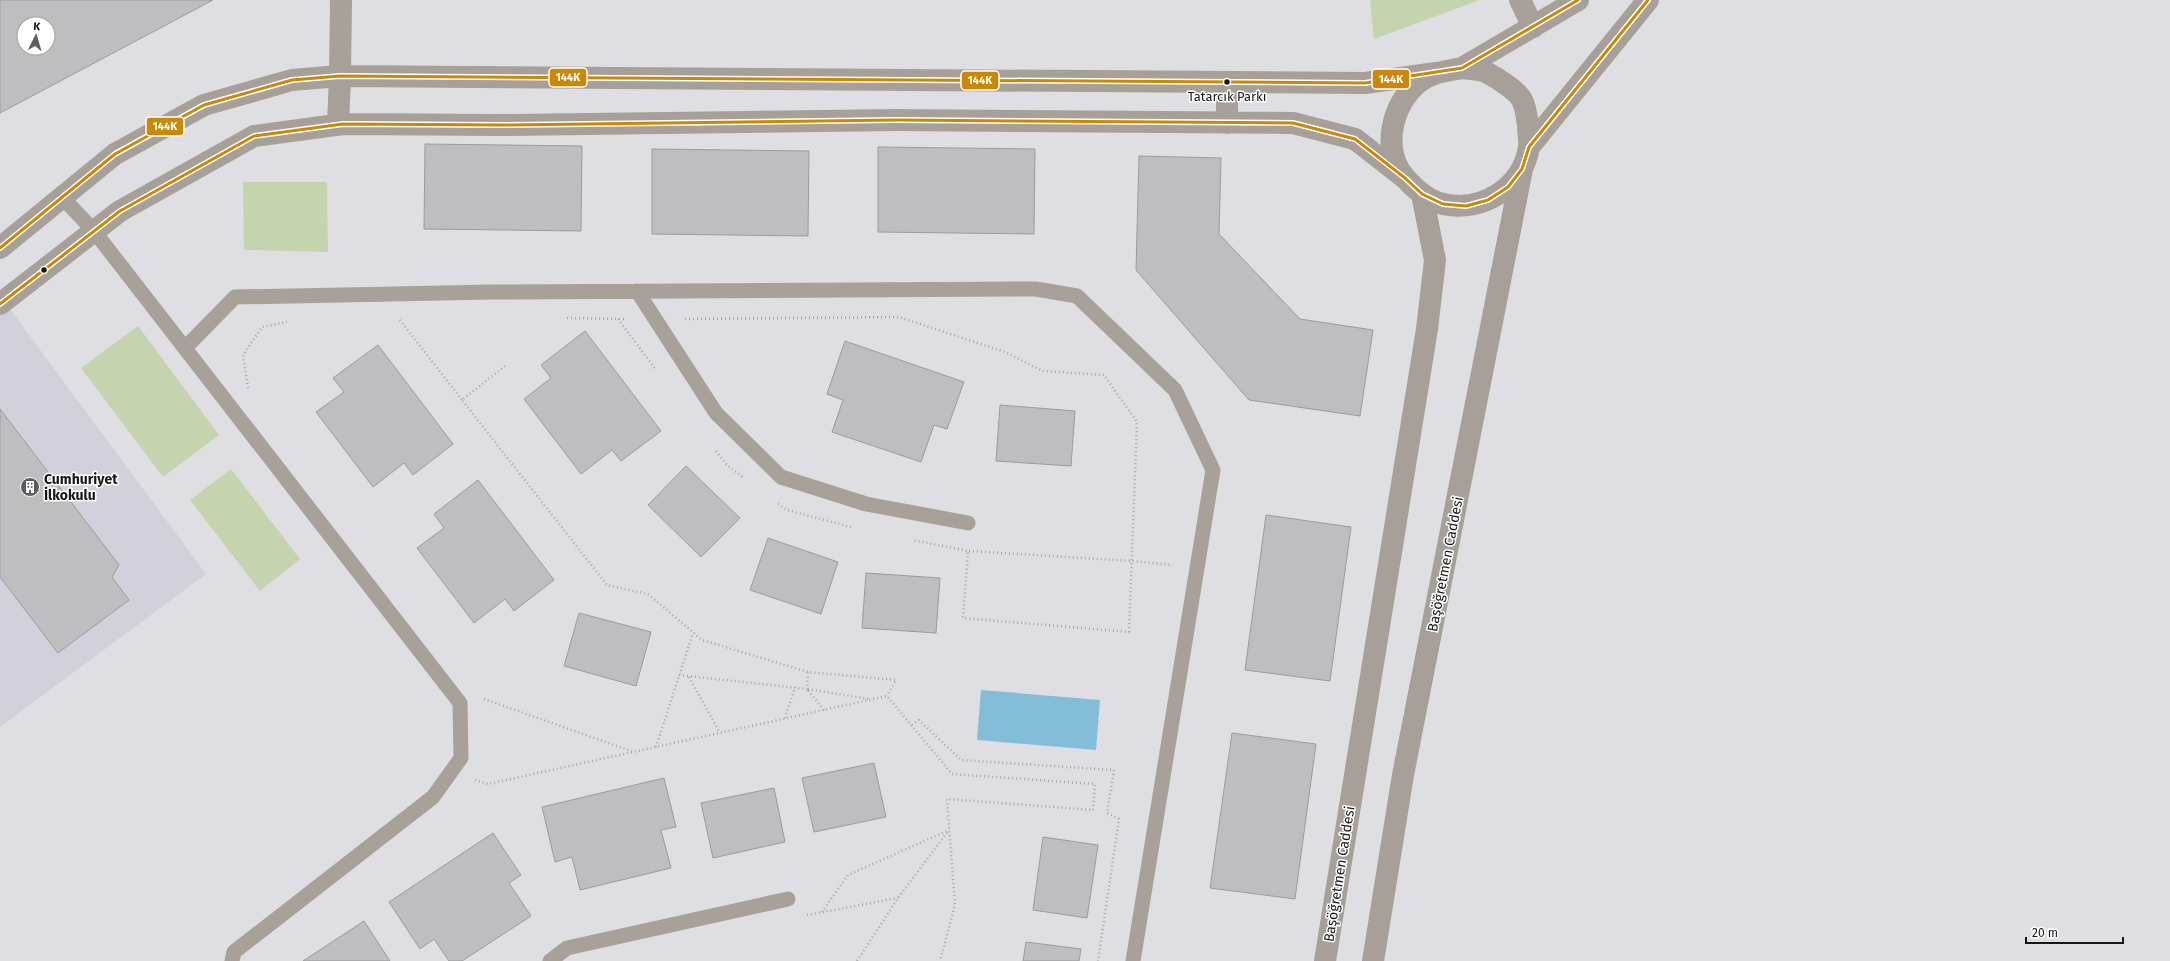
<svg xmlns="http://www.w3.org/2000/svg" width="2170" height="961" viewBox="0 0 2170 961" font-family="'Fira Sans',sans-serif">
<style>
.built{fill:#d2d0da}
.green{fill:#c6d3af}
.water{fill:#83bdd9}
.building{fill:#bebec1;stroke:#9b9b9e;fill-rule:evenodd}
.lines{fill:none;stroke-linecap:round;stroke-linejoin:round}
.path{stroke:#a9a5a2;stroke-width:2.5;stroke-dasharray:1 3;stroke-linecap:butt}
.lane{stroke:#a8a19a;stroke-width:15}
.street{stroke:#a8a19a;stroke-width:22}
.secondary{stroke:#a7a099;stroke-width:22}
.bus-1-casing{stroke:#fff;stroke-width:6}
.bus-1{stroke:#ca8905;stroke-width:3}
.bus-dot{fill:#171619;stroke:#fff;stroke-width:1.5}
.labels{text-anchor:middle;stroke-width:3;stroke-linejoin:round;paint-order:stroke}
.bus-label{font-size:13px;fill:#171619;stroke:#fff}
.poi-label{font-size:14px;font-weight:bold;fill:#171619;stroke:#fff;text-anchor:start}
.street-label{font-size:14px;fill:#171619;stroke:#fff}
.line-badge{stroke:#fff;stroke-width:1.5}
.badge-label{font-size:11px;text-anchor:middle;font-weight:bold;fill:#fff}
</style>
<rect width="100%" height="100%" fill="#dfdfe3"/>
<path class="built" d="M 7,305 L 206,574 L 0,727 L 0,310 Z"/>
<path class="green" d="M 1370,0 L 1480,0 L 1374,39 Z
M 243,182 L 327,182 L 328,252 L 244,250 Z
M 138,326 L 219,435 L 163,477 L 81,368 Z
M 231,469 L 300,559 L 260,591 L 190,500 Z"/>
<path class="water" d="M 981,690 L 1100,700 L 1096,750 L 977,740 Z"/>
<path class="building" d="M 0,0 L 213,0 L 0,113 ZM 24,24 L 48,24 L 48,48 L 24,48 Z
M 425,144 L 582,146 L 581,231 L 424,229 Z
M 878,147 L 1035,149 L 1034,234 L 878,232 Z
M 652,149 L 809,151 L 808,236 L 652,234 Z
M 1139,156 L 1221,158 L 1219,234 L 1300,319 L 1373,330 L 1360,416 L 1249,400 L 1136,270 Z
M 585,331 L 661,431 L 621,461 L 612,450 L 581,474 L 524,399 L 551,378 L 541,365 Z
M 845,341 L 964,382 L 947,429 L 934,425 L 921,462 L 832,432 L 843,400 L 827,394 Z
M 378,345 L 453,444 L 413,475 L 404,463 L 373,487 L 316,412 L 344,392 L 333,378 Z
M 1000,405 L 1075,411 L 1071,466 L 996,461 Z
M 0,409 L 119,565 L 112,577 L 129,600 L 58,653 L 0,577 Z
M 686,466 L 740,518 L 701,557 L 648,505 Z
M 478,480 L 554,580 L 514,611 L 505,599 L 474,623 L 417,548 L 444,528 L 434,514 Z
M 1266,515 L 1351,527 L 1330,681 L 1245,670 Z
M 768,538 L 838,562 L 821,614 L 750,590 Z
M 866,573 L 940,578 L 936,633 L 862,628 Z
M 579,613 L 651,632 L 636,686 L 564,666 Z
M 1232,733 L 1316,744 L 1295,899 L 1210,888 Z
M 874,763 L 886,817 L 814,832 L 802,778 Z
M 664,778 L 676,827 L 661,830 L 671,868 L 580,890 L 572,857 L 555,862 L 542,807 Z
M 774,788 L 785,842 L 713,858 L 701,803 Z
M 493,833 L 521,875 L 509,883 L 531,916 L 462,961 L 449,961 L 434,939 L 420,949 L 389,902 Z
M 1043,837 L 1098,845 L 1087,918 L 1033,910 Z
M 364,921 L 390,961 L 303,961 Z
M 1026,942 L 1081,949 L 1079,961 L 1023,961 Z"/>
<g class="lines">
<path class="path" d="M 567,318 L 626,319
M 618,319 L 656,370
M 685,319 L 899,317 L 1005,352 L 1043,371 L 1104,375 L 1137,422 L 1129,632 L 963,618 L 968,551 L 913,540
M 400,320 L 462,400
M 505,366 L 462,400 L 607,585 L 648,594 L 702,640 L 808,672 L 896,680 L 887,696
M 248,388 L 243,355 L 262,327 L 287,322
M 716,451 L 727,465 L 744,478
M 778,504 L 787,510 L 851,527
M 969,551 L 1132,561 L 1173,565
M 679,675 L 807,689 L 808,672
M 689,677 L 720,733
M 484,699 L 634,752
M 824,710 L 807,689 L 870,699
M 785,718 L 795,687
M 912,725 L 919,720 L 961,760 L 1114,770 L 1107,813 L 1119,819 L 1098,961
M 656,747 L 693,633
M 475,780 L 488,784 L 887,696 L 952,774 L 1095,784 L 1093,810 L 947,799 L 955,905 L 940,961
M 822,912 L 848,875 L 949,830
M 807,915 L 898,898
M 857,961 L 898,898 L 949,830"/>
<path class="lane" d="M 62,197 L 94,231 L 460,703 L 461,758 L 433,797 L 234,952 L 232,961
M 637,291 L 716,413 L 781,477 L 866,504 L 968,523
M 185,348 L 235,297 L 492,292 L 1036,289 L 1077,296 L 1175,390 L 1213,470 L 1133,961
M 550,961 L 567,948 L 788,899"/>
<path class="street" d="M 1520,0 L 1533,27
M 340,76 L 341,0"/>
<path class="secondary" d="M 1462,68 C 1469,69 1479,69 1486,72 C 1495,77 1517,90 1522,100 C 1526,107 1527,118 1528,126 C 1528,133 1530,141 1529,147 C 1523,187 1482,213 1443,204 C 1429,201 1416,190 1406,179 C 1380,151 1392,103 1419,82 C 1432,72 1447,71 1462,68 Z
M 1462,68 L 1578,0
M 1227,82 L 1227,123
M 338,125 L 340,76
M 1529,147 L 1648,0
M 0,248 L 115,154 L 204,105 L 292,80 L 340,76 L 1365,83 L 1436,73
M 0,304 L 120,211 L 254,136 L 343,124 L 502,125 L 897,120 L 1293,123 L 1355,139 L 1405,178
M 1325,961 L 1427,329 L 1435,260 L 1422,194
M 1373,961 L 1403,775 L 1522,169"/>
<defs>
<path id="bus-1" d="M 0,248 L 115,154 L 204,105 L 292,80 L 340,76 L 1365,83 L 1462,68 L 1578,0
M 0,304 L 120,211 L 254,136 L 343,124 L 502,125 L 897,120 L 1293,123 L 1355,139 L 1405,178 L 1422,194 L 1443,204 L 1466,206 L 1488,200 L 1508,187 L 1522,169 L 1529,147 L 1648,0"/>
</defs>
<use href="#bus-1" class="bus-1-casing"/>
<use href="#bus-1" class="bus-1"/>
</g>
<defs>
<symbol id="building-disc" viewBox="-11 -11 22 22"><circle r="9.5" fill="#5d5c60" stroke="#fff"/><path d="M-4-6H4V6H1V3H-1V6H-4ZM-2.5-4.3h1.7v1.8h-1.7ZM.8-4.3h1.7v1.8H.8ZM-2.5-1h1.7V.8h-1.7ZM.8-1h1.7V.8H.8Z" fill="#fff"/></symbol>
</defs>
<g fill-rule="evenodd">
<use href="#building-disc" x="19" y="476" width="22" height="22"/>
</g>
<g class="bus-dot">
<circle cx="1227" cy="82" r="3.5"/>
<circle cx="44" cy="270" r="3.5"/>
</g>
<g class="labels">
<g class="bus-label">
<text x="1227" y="101">Tatarcık Parkı</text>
</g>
<g class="poi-label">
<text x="44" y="484">Cumhuriyet<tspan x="44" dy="16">İlkokulu</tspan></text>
</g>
<g class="street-label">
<text transform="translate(1445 564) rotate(-79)" y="5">Başöğretmen Caddesi</text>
<text transform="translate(1339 874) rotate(-81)" y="5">Başöğretmen Caddesi</text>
</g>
</g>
<g class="line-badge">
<rect x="549" y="68" width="38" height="19" rx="4" fill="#ca8905"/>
<rect x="1372" y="69" width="38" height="20" rx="4" fill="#ca8905"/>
<rect x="961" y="71" width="38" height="19" rx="4" fill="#ca8905"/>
<rect x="146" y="117" width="38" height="19" rx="4" fill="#ca8905"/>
</g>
<g class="badge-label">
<text x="568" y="81">144K</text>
<text x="1391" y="83">144K</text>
<text x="980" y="84">144K</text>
<text x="165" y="130">144K</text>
</g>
<g transform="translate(36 36) rotate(5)"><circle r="19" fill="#ffffff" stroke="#a2a2a3"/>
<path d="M0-3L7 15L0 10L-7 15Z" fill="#5d5c60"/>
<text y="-6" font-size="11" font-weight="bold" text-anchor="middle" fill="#171619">K</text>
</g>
<path d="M2026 937v6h97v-6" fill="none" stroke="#171619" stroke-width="2"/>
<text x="2032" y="937" font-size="12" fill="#171619" stroke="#ffffff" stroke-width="3" paint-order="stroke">20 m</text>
</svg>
